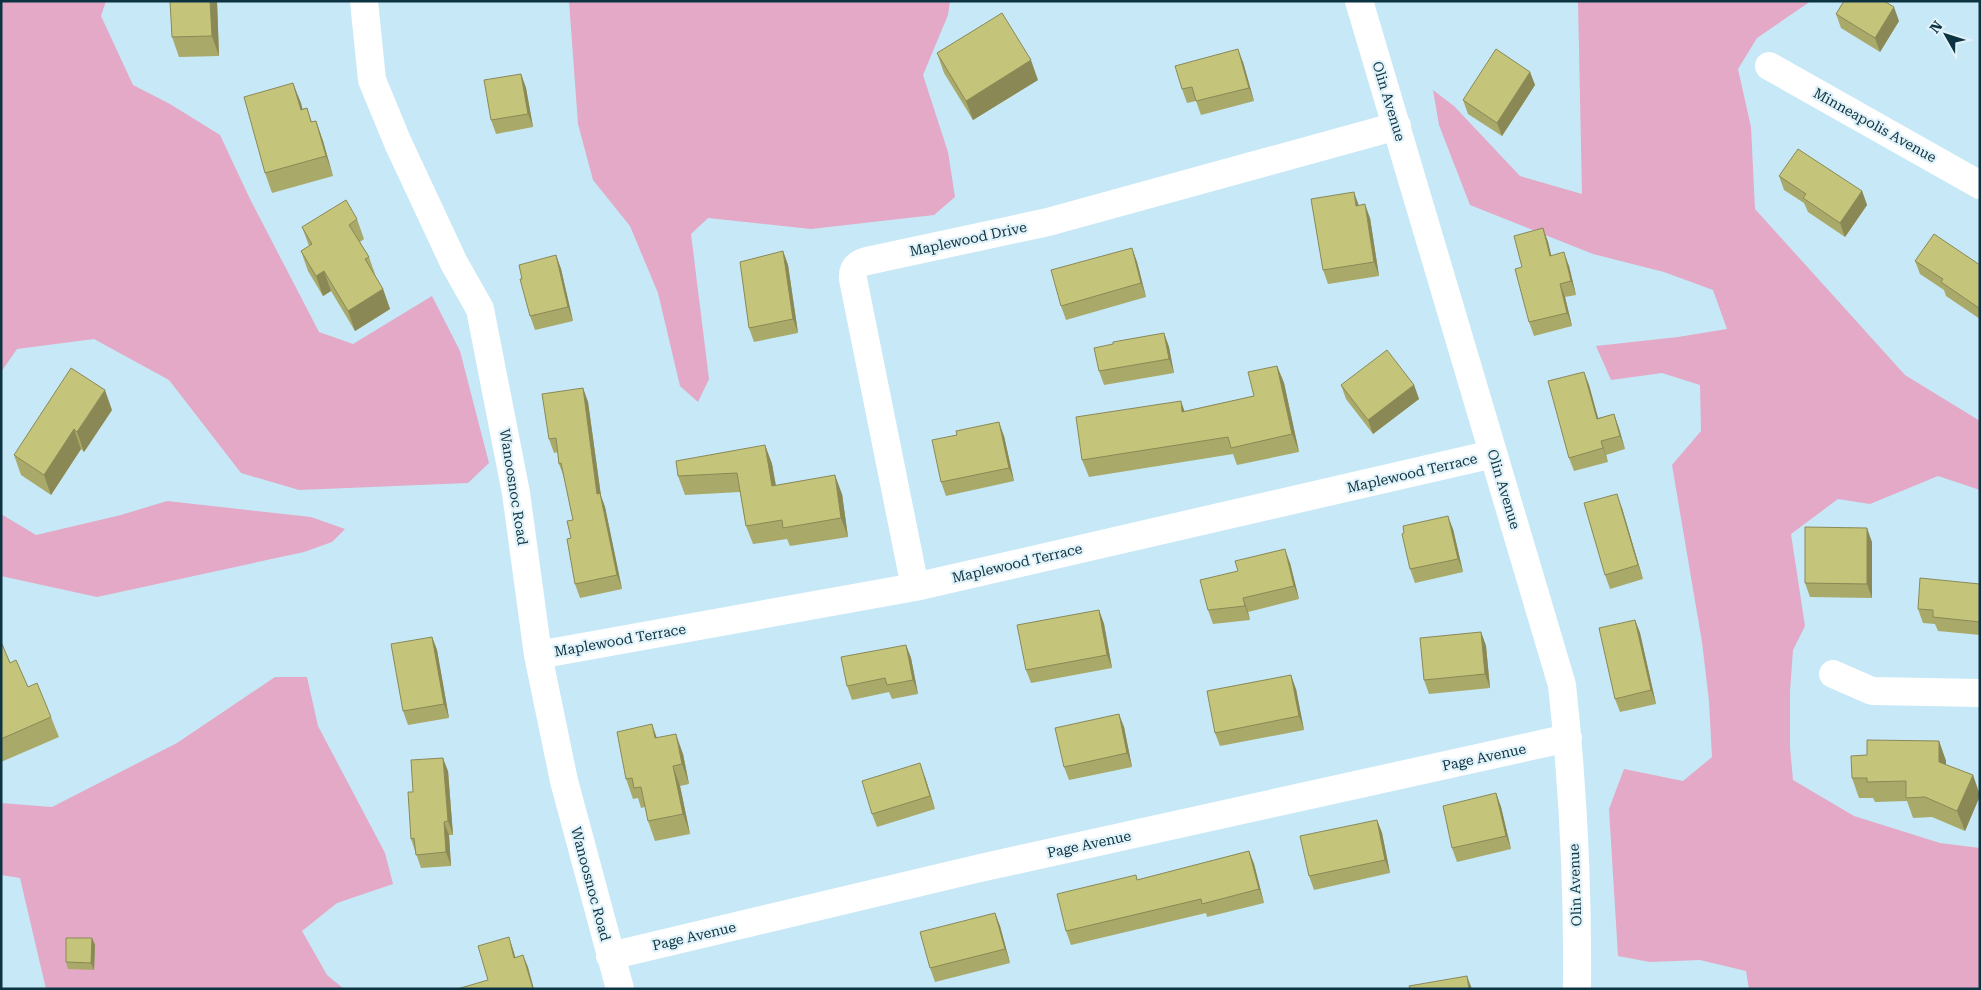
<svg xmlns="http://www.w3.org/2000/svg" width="1981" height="990" viewBox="0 0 1981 990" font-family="'Roboto Serif',serif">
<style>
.green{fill:#e3a9c6}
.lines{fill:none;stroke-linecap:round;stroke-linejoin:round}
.street{stroke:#fff;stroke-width:28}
.wall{fill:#a9a96a}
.shaded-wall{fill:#8a8956}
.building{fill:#c5c47b;stroke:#8a8956}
.labels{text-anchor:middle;stroke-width:4.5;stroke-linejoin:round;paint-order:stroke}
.street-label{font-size:14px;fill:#0c3342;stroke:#e2f2f9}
</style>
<rect width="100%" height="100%" fill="#c7e8f7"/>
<path class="green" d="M 1,1 L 106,1 L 101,16 L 133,85 L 170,104 L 220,135 L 250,199 L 319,332 L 353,344 L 432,296 L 460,351 L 489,463 L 468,483 L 299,490 L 241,473 L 169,380 L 94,339 L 17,349 L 1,372 Z
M 569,1 L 950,1 L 948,15 L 923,75 L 948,152 L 955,197 L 934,215 L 811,229 L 708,218 L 691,234 L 709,379 L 698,402 L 680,386 L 658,293 L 630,226 L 593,180 L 578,124 Z
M 1578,1 L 1811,1 L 1757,38 L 1738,69 L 1751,127 L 1755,209 L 1905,375 L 1980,421 L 1980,490 L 1938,476 L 1870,504 L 1838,499 L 1791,534 L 1805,626 L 1793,650 L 1790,691 L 1790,747 L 1793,780 L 1854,816 L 1940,843 L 1980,848 L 1980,989 L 1749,989 L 1746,971 L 1700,960 L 1650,962 L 1618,956 L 1609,809 L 1624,769 L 1683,781 L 1712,757 L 1709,701 L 1702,642 L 1672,465 L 1701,431 L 1700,385 L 1662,373 L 1611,380 L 1596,346 L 1678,337 L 1727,329 L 1713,290 L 1664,272 L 1593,254 L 1470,205 L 1439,125 L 1433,90 L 1454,106 L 1520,176 L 1582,194 Z
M 167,501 L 311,517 L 345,529 L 332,542 L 304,552 L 97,597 L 1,576 L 1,514 L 36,535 L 121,515 Z
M 275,677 L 307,677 L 318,726 L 385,853 L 393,884 L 337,903 L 302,931 L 327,975 L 344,989 L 46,989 L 20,878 L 1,875 L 1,803 L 52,807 L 177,743 Z"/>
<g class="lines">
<path class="street" d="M 364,1 L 372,80 L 398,143 L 454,263 L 480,309 L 516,493 L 538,655 L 564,781 L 620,989
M 1359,1 L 1562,685 C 1573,786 1578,887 1577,989
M 1769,66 L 1980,185
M 915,587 L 853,279 C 852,268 856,264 867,261 L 1048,222 L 1397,126
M 538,655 L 915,587 L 1493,454
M 1833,674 L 1872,691 L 1980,693
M 610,956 L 976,869 L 1568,738"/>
</g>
<path class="wall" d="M 217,1 L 219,56 L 179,57 L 172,37 Z
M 1836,14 L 1899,21 L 1880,52 L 1841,28 Z
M 937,53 L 1038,80 L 973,120 L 944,73 Z
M 1243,62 L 1254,101 L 1201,115 L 1196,101 L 1187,103 L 1182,89 Z
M 1530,72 L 1535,85 L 1502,136 L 1468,114 L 1463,100 Z
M 521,74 L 526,88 L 533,127 L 496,134 L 491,120 Z
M 293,83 L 302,109 L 307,108 L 312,122 L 316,121 L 323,141 L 333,176 L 272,193 L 265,173 Z
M 1779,176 L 1862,191 L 1867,205 L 1845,237 L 1808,212 L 1804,203 L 1784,190 Z
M 1370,218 L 1379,276 L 1328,284 L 1323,270 Z
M 357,219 L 364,239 L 360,242 L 369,257 L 376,277 L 383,289 L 390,309 L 355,331 L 331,291 L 323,296 L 308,271 L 301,251 L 309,246 L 302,227 Z
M 1543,228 L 1548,242 L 1551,256 L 1569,266 L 1576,295 L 1565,297 L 1572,326 L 1534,336 L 1529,322 L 1522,267 Z
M 1132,248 L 1137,262 L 1146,297 L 1066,320 L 1061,306 Z
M 783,251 L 788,265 L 798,333 L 754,342 L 749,328 Z
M 556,255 L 561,269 L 573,321 L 535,330 L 530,316 Z
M 1915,261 L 1980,265 L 1980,319 L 1946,296 L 1944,290 L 1920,274 Z
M 1164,333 L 1169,347 L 1174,373 L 1104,385 L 1099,371 L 1113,344 Z
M 1277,366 L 1284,383 L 1299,452 L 1237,465 L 1233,454 L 1089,477 L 1082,460 L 1185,411 L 1254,396 Z
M 1584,372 L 1589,385 L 1598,418 L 1614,414 L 1625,449 L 1606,455 L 1608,462 L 1574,471 L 1569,458 Z
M 1341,385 L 1414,385 L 1419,399 L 1373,434 L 1346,399 Z
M 583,388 L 588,402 L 601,496 L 605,507 L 622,589 L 580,598 L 575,584 L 573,520 L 564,477 L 559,464 L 558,452 L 554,453 L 549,439 Z
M 112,410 L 84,452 L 81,449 L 51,495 L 21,475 L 14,455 Z
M 1004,436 L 1014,481 L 946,496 L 941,482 Z
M 765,445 L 772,464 L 776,485 L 842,494 L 848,537 L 790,546 L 787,539 L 753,544 L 746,526 L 740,492 L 685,495 L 678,476 Z
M 1622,508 L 1643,579 L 1610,589 L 1605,575 Z
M 1453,529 L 1463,572 L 1415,583 L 1410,569 Z
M 1872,542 L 1872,598 L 1810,597 L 1805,583 Z
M 1290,563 L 1299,599 L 1248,612 L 1250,620 L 1213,624 L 1208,610 Z
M 1980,584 L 1980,635 L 1938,631 L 1935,624 L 1923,623 L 1918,609 Z
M 1099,610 L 1104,624 L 1112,668 L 1031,683 L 1026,670 Z
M 1635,620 L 1640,633 L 1656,704 L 1620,712 L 1615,699 Z
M 1481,632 L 1486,646 L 1490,688 L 1429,694 L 1424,680 Z
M 432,637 L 437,650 L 449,718 L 408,725 L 403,711 Z
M 1,645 L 10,663 L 51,717 L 59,737 L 1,762 Z
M 906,645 L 911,658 L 918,694 L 892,699 L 889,692 L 852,700 L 847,686 Z
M 1296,689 L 1304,730 L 1220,746 L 1215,733 Z
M 1124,727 L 1132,767 L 1069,780 L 1064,767 Z
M 657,738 L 683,754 L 689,784 L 680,786 L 690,834 L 655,841 L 648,821 L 645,807 L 641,808 L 638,798 L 633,799 L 626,779 Z
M 1939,741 L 1946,761 L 1946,765 L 1973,775 L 1980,795 L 1965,831 L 1932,817 L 1913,818 L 1907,801 L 1875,802 L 1873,798 L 1859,798 L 1852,778 L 1867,755 Z
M 448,771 L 453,835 L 449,835 L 451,866 L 421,868 L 411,839 L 413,792 Z
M 925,777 L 935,809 L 877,827 L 872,814 Z
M 1496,793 L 1501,807 L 1511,849 L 1457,862 L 1452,848 Z
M 1377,820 L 1382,833 L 1390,873 L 1314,890 L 1309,876 Z
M 1249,851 L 1254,864 L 1264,903 L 1207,917 L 1206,913 L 1071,945 L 1066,931 L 1137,880 Z
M 995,913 L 1000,926 L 1010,963 L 935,982 L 930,968 Z
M 92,938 L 95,945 L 94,970 L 68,969 L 66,962 Z"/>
<path class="shaded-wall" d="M 210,1 L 217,1 L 219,56 L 212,36 Z
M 1894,7 L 1899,21 L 1880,52 L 1875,38 Z
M 1238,49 L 1243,62 L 1254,101 L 1249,88 Z
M 1031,60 L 1038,80 L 973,120 L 966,101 Z
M 1530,72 L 1535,85 L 1502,136 L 1497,123 Z
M 521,74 L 526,88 L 533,127 L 528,114 Z
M 293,83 L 301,103 L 308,129 L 301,110 Z
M 316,121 L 323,141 L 333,176 L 326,156 Z
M 1862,191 L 1867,205 L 1845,237 L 1840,223 Z
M 1354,192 L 1359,206 L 1356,206 Z
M 1365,204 L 1370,218 L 1379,276 L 1374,262 Z
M 1543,228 L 1548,242 L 1555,270 L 1550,256 Z
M 1132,248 L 1137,262 L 1146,297 L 1141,283 Z
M 783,251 L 788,265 L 798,333 L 793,319 Z
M 1564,252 L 1569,266 L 1576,295 L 1571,281 Z
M 556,255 L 561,269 L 573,321 L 568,307 Z
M 324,271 L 331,291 L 323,296 L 316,276 Z
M 1560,284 L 1565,297 L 1572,326 L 1567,313 Z
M 383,289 L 390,309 L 355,331 L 348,311 Z
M 1164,333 L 1169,347 L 1174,373 L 1169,359 Z
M 1277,366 L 1284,383 L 1299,452 L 1292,434 Z
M 1584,372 L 1589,385 L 1602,432 L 1597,419 Z
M 1414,385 L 1419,399 L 1373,434 L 1368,420 Z
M 583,388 L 588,402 L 601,496 L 605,507 L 622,589 L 617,575 L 597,494 Z
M 105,390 L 112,410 L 84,452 L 77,432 Z
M 1181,401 L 1187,418 L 1182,412 Z
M 1614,414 L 1619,428 L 1625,449 L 1620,436 Z
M 999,422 L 1004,436 L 1014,481 L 1009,468 Z
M 74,429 L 81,449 L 51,495 L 44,475 Z
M 1601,441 L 1606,455 L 1608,462 L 1603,448 Z
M 765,445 L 772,464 L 779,505 L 772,486 Z
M 835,475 L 842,494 L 848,537 L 841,518 Z
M 1617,494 L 1622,508 L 1643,579 L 1638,565 Z
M 1448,516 L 1453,529 L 1463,572 L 1458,559 Z
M 1867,528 L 1872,542 L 1872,598 L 1867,584 Z
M 1285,549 L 1290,563 L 1299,599 L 1294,586 Z
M 1243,598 L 1248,612 L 1250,620 L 1245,606 Z
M 1099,610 L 1104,624 L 1112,668 L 1107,655 Z
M 1635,620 L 1640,633 L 1656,704 L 1651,690 Z
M 1481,632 L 1486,646 L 1490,688 L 1485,674 Z
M 432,637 L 437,650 L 449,718 L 444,704 Z
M 906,645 L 911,658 L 918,694 L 913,680 Z
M 1291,675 L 1296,689 L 1304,730 L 1299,716 Z
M 1119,714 L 1124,727 L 1132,767 L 1127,753 Z
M 652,724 L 659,744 L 655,738 Z
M 676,734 L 683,754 L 689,784 L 682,764 Z
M 1939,741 L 1946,761 L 1946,782 L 1939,762 Z
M 443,758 L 448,771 L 453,835 L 448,821 Z
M 920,763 L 925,777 L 935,809 L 930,796 Z
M 673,766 L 680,786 L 690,834 L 683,814 Z
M 1973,775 L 1980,796 L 1965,831 L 1957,811 Z
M 1496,793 L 1501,807 L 1511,849 L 1506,836 Z
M 1377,820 L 1382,833 L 1390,873 L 1385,860 Z
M 444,822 L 449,835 L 451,866 L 446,852 Z
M 1249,851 L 1254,864 L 1264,903 L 1259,889 Z
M 995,913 L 1000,926 L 1010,963 L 1005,949 Z
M 509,937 L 513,949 L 519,970 L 514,958 Z
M 92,938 L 95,945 L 94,970 L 91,963 Z
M 523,955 L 528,967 L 534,989 L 533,989 Z
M 1467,976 L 1472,989 L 1469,989 Z"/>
<path class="building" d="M 170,1 L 210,1 L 212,36 L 172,37 Z
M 1844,1 L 1884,1 L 1894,7 L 1875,38 L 1836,14 Z
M 1002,13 L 1031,60 L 966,101 L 937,53 Z
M 1238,49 L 1249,88 L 1196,101 L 1192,87 L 1182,89 L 1175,66 Z
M 1496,49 L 1530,72 L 1497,123 L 1463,100 Z
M 521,74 L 528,114 L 491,120 L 484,80 Z
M 293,83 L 301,110 L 307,108 L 311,122 L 316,121 L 326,156 L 265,173 L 244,97 Z
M 1798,149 L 1862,191 L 1840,223 L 1803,198 L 1806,194 L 1779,176 Z
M 1354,192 L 1356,206 L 1365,204 L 1374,262 L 1323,270 L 1311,199 Z
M 346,200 L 357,219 L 349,225 L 369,257 L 365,259 L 383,289 L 348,311 L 324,271 L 316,276 L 301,251 L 312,244 L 302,227 Z
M 1543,228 L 1550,256 L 1564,252 L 1571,281 L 1560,284 L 1567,313 L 1529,322 L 1515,269 L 1522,267 L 1514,236 Z
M 1934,234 L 1980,265 L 1980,307 L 1979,308 L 1941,282 L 1943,279 L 1915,261 Z
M 1132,248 L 1141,283 L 1061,306 L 1051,270 Z
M 783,251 L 793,319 L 749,328 L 740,262 Z
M 556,255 L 568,307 L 530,316 L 520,279 L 522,279 L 519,265 Z
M 1164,333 L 1169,359 L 1099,371 L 1094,348 L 1113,344 L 1113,342 Z
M 1387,350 L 1414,385 L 1368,420 L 1341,385 Z
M 1277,366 L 1292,434 L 1231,448 L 1228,437 L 1082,460 L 1076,417 L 1181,401 L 1182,412 L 1254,396 L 1248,372 Z
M 71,368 L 105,390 L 77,432 L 74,429 L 44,475 L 14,455 Z
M 1584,372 L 1597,419 L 1614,414 L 1620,436 L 1601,441 L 1603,448 L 1569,458 L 1548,381 Z
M 583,388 L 597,494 L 600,493 L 617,575 L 575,584 L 567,539 L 571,538 L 567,521 L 573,520 L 561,463 L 559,464 L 556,438 L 549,439 L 542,394 Z
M 999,422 L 1009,468 L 941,482 L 932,440 L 957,435 L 956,431 Z
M 765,445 L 772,486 L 835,475 L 841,518 L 783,528 L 782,520 L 746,526 L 737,473 L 678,476 L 676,461 Z
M 1617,494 L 1638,565 L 1605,575 L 1584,503 Z
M 1448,516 L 1458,559 L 1410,569 L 1402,534 L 1404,533 L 1403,526 Z
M 1805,527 L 1867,528 L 1867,584 L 1805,583 Z
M 1285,549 L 1294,586 L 1243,598 L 1245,606 L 1208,610 L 1200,580 L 1238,571 L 1235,561 Z
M 1920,578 L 1980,584 L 1980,622 L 1933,617 L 1933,610 L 1918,609 Z
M 1099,610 L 1107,655 L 1026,670 L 1017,625 Z
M 1635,620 L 1651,690 L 1615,699 L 1599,628 Z
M 1481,632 L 1485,674 L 1424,680 L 1420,638 Z
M 432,637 L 444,704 L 403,711 L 391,644 Z
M 2,644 L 10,663 L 16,660 L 28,687 L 37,683 L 51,717 L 1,739 L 1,645 Z
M 906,645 L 913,680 L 887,685 L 885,678 L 847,686 L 841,657 Z
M 1291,675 L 1299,716 L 1215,733 L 1207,691 Z
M 1119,714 L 1127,753 L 1064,767 L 1055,728 Z
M 652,724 L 655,738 L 676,734 L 682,764 L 673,766 L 683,814 L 648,821 L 641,787 L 634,788 L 632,778 L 626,779 L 617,732 Z
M 1867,740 L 1939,741 L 1939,762 L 1973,775 L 1957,811 L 1925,797 L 1906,798 L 1906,781 L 1867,782 L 1867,778 L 1852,778 L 1851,756 L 1867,755 Z
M 443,758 L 448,821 L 444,822 L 446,852 L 416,855 L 414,838 L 411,839 L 408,792 L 413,792 L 411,760 Z
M 920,763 L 930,796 L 872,814 L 862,781 Z
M 1496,793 L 1506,836 L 1452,848 L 1443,806 Z
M 1377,820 L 1385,860 L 1309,876 L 1300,836 Z
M 1249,851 L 1259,889 L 1202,904 L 1201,899 L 1066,931 L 1057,894 L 1136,875 L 1137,880 Z
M 995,913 L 1005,949 L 930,968 L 920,932 Z
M 509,937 L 514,958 L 523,955 L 533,989 L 457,989 L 488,980 L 478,946 Z
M 66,938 L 92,938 L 91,963 L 66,962 Z
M 1467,976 L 1469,989 L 1410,989 L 1409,986 Z"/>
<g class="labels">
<g class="street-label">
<text transform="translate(1389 101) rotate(73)" y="5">Olin Avenue</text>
<text transform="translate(1875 125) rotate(29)" y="5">Minneapolis Avenue</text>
<text transform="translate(968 239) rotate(-12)" y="5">Maplewood Drive</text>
<text transform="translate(1412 473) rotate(-13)" y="5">Maplewood Terrace</text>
<text transform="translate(514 487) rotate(81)" y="5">Wanoosnoc Road</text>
<text transform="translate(1504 489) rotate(73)" y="5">Olin Avenue</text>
<text transform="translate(1017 563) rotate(-13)" y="5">Maplewood Terrace</text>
<text transform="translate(620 640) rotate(-10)" y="5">Maplewood Terrace</text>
<text transform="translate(1484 757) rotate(-12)" y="5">Page Avenue</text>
<text transform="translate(1089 844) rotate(-12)" y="5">Page Avenue</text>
<text transform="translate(591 884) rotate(75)" y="5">Wanoosnoc Road</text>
<text transform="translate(1575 885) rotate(-92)" y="5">Olin Avenue</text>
<text transform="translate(694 936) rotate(-13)" y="5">Page Avenue</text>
</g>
</g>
<rect width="1981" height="990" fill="none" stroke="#0c3342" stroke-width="5"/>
<g transform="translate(1946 35) rotate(309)" stroke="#e2f2f9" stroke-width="4" paint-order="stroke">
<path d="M0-4L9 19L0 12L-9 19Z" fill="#0c3342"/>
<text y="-8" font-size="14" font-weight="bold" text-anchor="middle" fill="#0c3342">N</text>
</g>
</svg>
